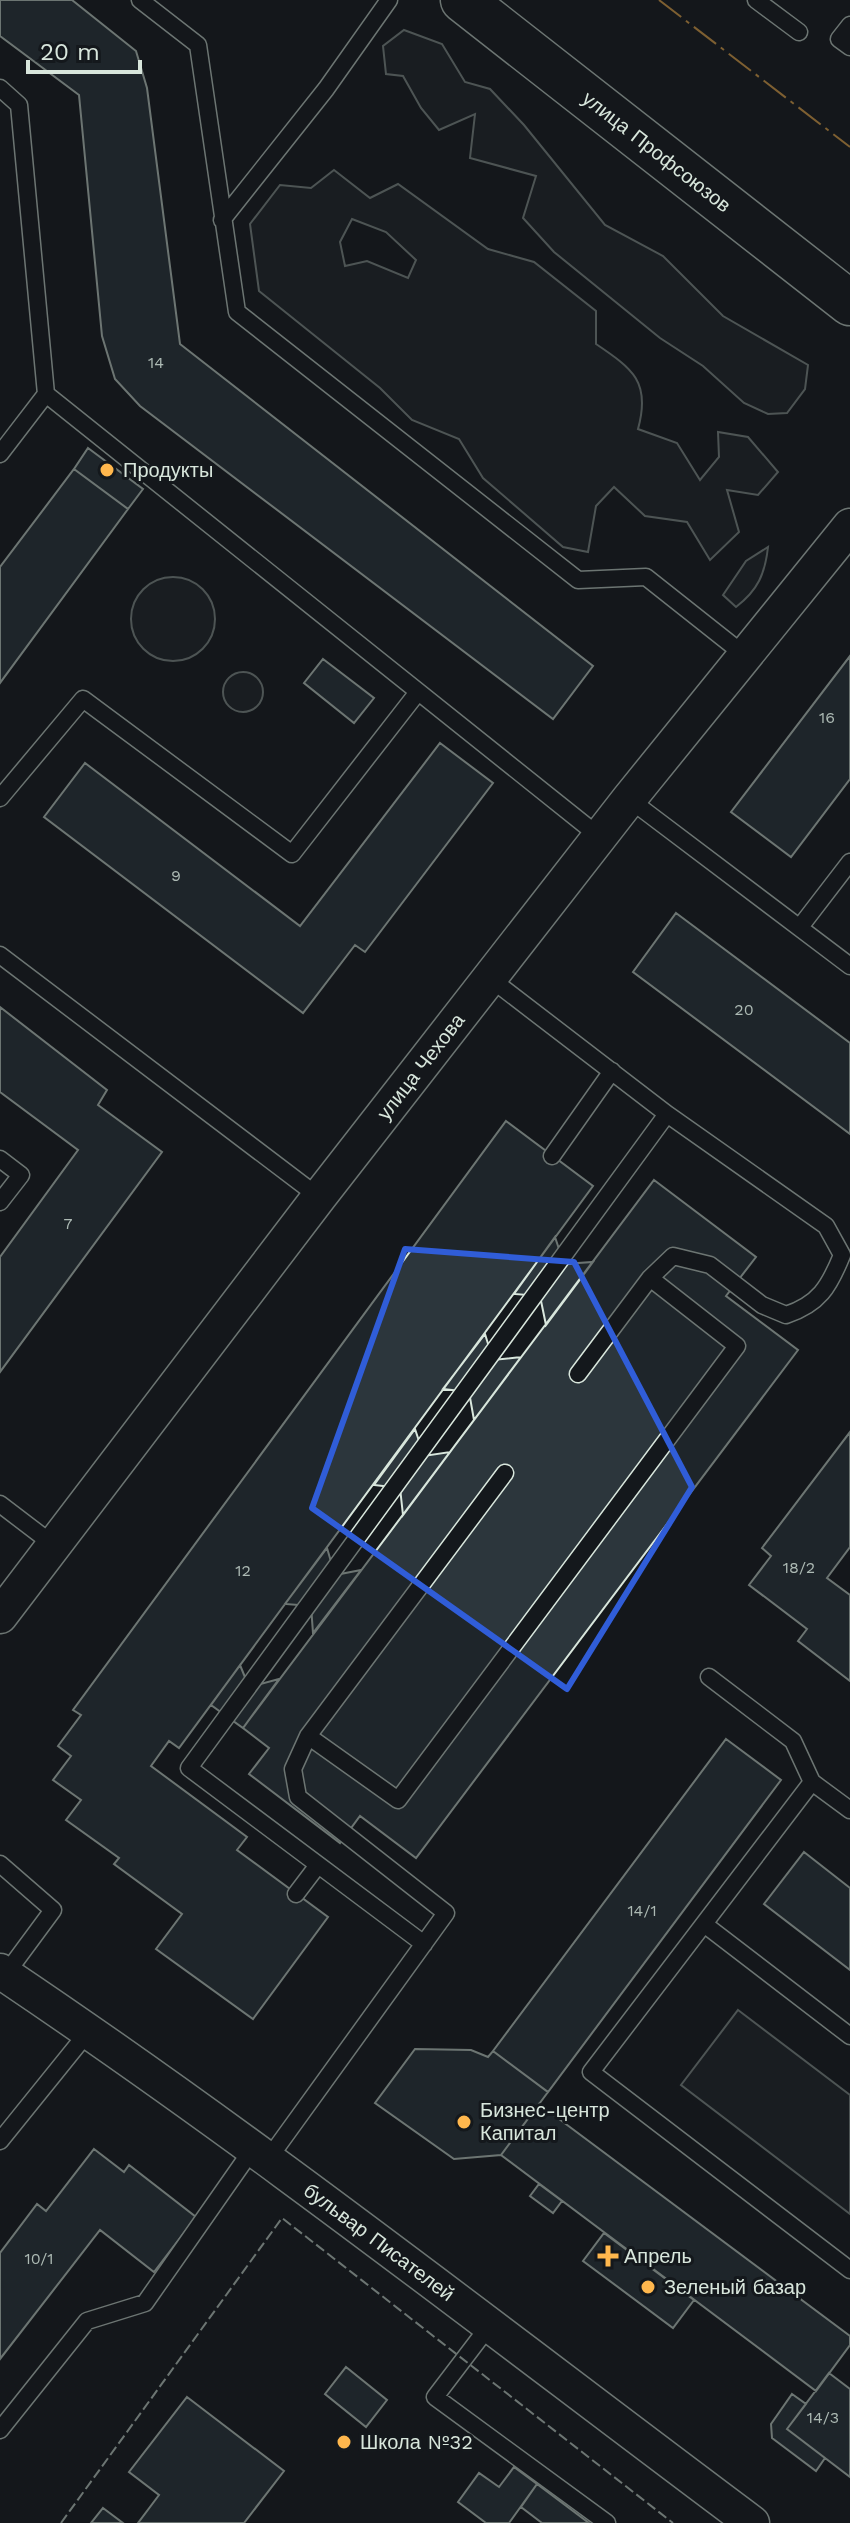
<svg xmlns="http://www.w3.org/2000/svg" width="850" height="2523" viewBox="0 0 850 2523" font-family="'Work Sans',sans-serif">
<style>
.green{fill:#202428;stroke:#939e99;stroke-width:2;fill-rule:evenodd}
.building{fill:#2c363c;stroke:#d8e6dc;stroke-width:2}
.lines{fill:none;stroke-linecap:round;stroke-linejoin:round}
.lane-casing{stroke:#d8e6dc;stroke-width:19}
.street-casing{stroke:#d8e6dc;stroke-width:37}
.secondary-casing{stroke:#d8e6dc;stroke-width:47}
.lane{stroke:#14181c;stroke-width:16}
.street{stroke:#14181c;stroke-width:34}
.secondary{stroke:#14181c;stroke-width:44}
.fence{stroke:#d8e6dc;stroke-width:2;stroke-dasharray:10 4;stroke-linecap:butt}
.power{stroke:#ffb74d;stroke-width:2;stroke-dasharray:28 6 4 6;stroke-linecap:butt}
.marked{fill:none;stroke:#305dd8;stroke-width:6;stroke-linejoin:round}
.poi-dot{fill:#ffb74d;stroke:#14181c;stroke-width:3}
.labels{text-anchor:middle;stroke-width:6;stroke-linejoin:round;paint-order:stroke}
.number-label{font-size:16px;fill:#adbab4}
.street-label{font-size:20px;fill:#d8e6dc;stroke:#14181c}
.poi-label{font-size:20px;fill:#d8e6dc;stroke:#14181c;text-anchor:start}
</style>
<rect width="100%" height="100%" fill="#14181c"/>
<path class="green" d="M 404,30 L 442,44 L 465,82 L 490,89 L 524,125 L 605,225 L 663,256 L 723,316 L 808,365 L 805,389 L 787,413 L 768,414 L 744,403 L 703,366 L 660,338 L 554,252 L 523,218 L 536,176 L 470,158 L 475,114 L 439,130 L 421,108 L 403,76 L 386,74 L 383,46 Z
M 334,170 L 370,198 L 398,184 L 488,249 L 534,262 L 596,311 L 596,344 C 633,369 651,382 638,429 L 677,443 L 700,480 L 719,457 L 718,432 L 748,437 L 778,472 L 758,495 L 727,490 L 739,532 L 710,560 L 687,522 L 645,516 L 614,487 L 596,506 L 588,552 L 563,547 L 483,478 L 459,439 L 412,420 L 380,388 L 259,291 L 250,224 L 280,185 L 311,188 ZM 352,219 L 386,232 L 416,260 L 408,278 L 367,261 L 345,266 L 340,242 Z
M 768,547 C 765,574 758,590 736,607 L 723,595 L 746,561 Z
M131 619a42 42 0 1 1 84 0a42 42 0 1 1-84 0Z
M223 692a20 20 0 1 1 40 0a20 20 0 1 1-40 0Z
M 738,2010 L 850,2095 L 850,2214 L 681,2085 Z"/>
<path class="building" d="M 0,0 L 72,0 L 136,51 L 147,88 L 180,344 L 593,666 L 553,719 L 140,406 L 115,379 L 102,336 L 79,95 L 0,36 Z
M 88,448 L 143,489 L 128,509 L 74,469 Z
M 74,469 L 128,509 L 0,683 L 0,567 Z
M 850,656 L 850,779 L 791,857 L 731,812 Z
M 323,659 L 374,698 L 354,723 L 304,683 Z
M 440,743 L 493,783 L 365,952 L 355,945 L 303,1013 L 44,817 L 85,763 L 300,926 Z
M 676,913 L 850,1043 L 850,1134 L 633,972 Z
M 0,1007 L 107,1090 L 98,1105 L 162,1152 L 0,1372 L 0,1257 L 78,1150 L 0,1092 Z
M 506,1121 L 593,1186 L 179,1748 L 169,1741 L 151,1766 L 247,1837 L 237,1850 L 328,1917 L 253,2019 L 156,1949 L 182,1914 L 114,1864 L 119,1858 L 66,1820 L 81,1800 L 53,1780 L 71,1756 L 58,1746 L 81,1715 L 73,1710 Z
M 654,1180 L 756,1257 L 726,1296 L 798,1350 L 416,1858 L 360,1816 L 340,1843 L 249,1774 L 269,1748 L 243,1728 Z
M 555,1237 L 564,1264 L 593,1262 L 546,1325 L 540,1296 L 514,1294 Z
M 485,1334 L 493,1360 L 521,1357 L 474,1420 L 469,1392 L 443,1389 Z
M 415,1429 L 424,1456 L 450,1452 L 403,1515 L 400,1488 L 374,1485 Z
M 850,1432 L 850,1547 L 827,1578 L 850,1595 L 850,1681 L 798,1641 L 807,1629 L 749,1585 L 771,1556 L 762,1548 Z
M 327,1548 L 335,1575 L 361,1570 L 313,1633 L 311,1606 L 285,1604 Z
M 240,1665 L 249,1687 L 279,1679 L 243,1728 L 211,1705 Z
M 726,1739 L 781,1780 L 548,2092 L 493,2051 Z
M 804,1852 L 850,1888 L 850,1970 L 764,1904 Z
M 415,2049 L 471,2050 L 488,2057 L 493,2051 L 548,2092 L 501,2155 L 454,2159 L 375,2103 Z
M 539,2104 L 850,2336 L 850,2345 L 816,2391 L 501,2155 Z
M 94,2149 L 124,2172 L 129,2165 L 196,2217 L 154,2272 L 100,2230 L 0,2359 L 0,2253 L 37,2204 L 46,2211 Z
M 539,2184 L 562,2201 L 553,2213 L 530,2196 Z
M 604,2233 L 694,2300 L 673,2328 L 583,2261 Z
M 346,2367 L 387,2400 L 366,2427 L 325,2394 Z
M 829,2373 L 850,2389 L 850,2477 L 787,2429 Z
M 792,2394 L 806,2404 L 787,2429 L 825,2458 L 816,2471 L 772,2438 L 771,2424 Z
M 187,2397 L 284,2471 L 244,2523 L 138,2523 L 159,2495 L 129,2472 Z
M 514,2467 L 537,2484 L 509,2523 L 486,2523 L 458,2502 L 479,2473 L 499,2487 Z
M 537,2484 L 589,2523 L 542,2523 L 521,2507 Z
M 103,2508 L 123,2523 L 91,2523 Z"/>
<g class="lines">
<defs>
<path id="lane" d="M 140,0 L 198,45 L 237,312 L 578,580 L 646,577 L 747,657
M 756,0 L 799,32
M 850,25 L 839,39 L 850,47
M 0,88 L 19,105 L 46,394 L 600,837
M 222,220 L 326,89 L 389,0
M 0,454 L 46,394
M 0,798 L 83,699 L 292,854 L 418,692
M 629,799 L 850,966
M 800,927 L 850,862
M 0,955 L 319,1197
M 491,979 L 667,1114 L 826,1226 L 842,1255 C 829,1287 819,1304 786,1315 L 762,1305 L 710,1265 L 673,1256 L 650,1278 L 578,1374
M 552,1156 L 612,1071
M 0,1159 L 21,1175 L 0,1202
M 0,1504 L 55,1546
M 709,1677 L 793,1741 L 812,1782 L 850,1810
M 308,1736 L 398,1800 L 737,1346 L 650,1278
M 812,1782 L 591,2072 L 850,2270
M 0,1864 L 53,1910 L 5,1975
M 296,1894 L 318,1865
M 704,1924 L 850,2036
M 424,1944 L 189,1768 L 667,1114
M 0,2141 L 88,2032
M 269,2158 L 446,1913 L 298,1797 L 293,1769 L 308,1736 L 505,1473
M 489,2326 L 435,2397 L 607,2523
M 0,2430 L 87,2321 L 145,2303 L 254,2147"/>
<g id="street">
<path id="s1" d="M 0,1616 L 319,1197 L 629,799 L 850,526"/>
<path id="s2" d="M 0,1971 C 258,2144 503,2337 752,2523"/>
</g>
<g id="secondary">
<path id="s3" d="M 463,0 L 850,303"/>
</g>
</defs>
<use href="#lane" class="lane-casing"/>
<use href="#street" class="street-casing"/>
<use href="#secondary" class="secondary-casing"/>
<use href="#lane" class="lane"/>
<use href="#street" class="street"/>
<use href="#secondary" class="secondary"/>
<path class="fence" d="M 61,2523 L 282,2218 L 673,2523"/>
<path class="power" d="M 659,0 L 850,147"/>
</g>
<path d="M0 0H850V2523H0ZM 405,1249 L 574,1262 L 692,1487 L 567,1689 L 312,1508 Z" fill="#14181c" fill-opacity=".55" fill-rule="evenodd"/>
<path class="marked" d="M 405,1249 L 574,1262 L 692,1487 L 567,1689 L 312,1508 Z"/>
<g class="poi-dot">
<circle cx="107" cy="470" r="8"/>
<circle cx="464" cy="2122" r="8"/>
<path d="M604 2244h8v8h8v8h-8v8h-8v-8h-8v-8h8z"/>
<circle cx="648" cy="2287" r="8"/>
<circle cx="344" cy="2442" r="8"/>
</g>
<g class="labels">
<g class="number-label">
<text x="156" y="368">14</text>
<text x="827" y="723">16</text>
<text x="176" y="881">9</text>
<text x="744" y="1015">20</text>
<text x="68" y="1229">7</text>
<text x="799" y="1573">18/2</text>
<text x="243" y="1576">12</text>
<text x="642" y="1916">14/1</text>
<text x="39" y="2264">10/1</text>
<text x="823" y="2423">14/3</text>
</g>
<g class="street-label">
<text dy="7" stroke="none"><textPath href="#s3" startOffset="246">улица Профсоюзов</textPath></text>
<text dy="7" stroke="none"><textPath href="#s1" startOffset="692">улица Чехова</textPath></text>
<text dy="7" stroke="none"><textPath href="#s2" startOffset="466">бульвар Писателей</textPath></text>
</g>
<g class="poi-label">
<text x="123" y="477">Продукты</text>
<text x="480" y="2117">Бизнес-центр<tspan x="480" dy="23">Капитал</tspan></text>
<text x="624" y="2263">Апрель</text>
<text x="664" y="2294">Зеленый базар</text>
<text x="360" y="2449">Школа №32</text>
</g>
</g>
<path d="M28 60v12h112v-12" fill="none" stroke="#d8e6dc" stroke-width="4"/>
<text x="40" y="60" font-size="24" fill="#d8e6dc" stroke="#14181c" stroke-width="6" paint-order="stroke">20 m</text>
</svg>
